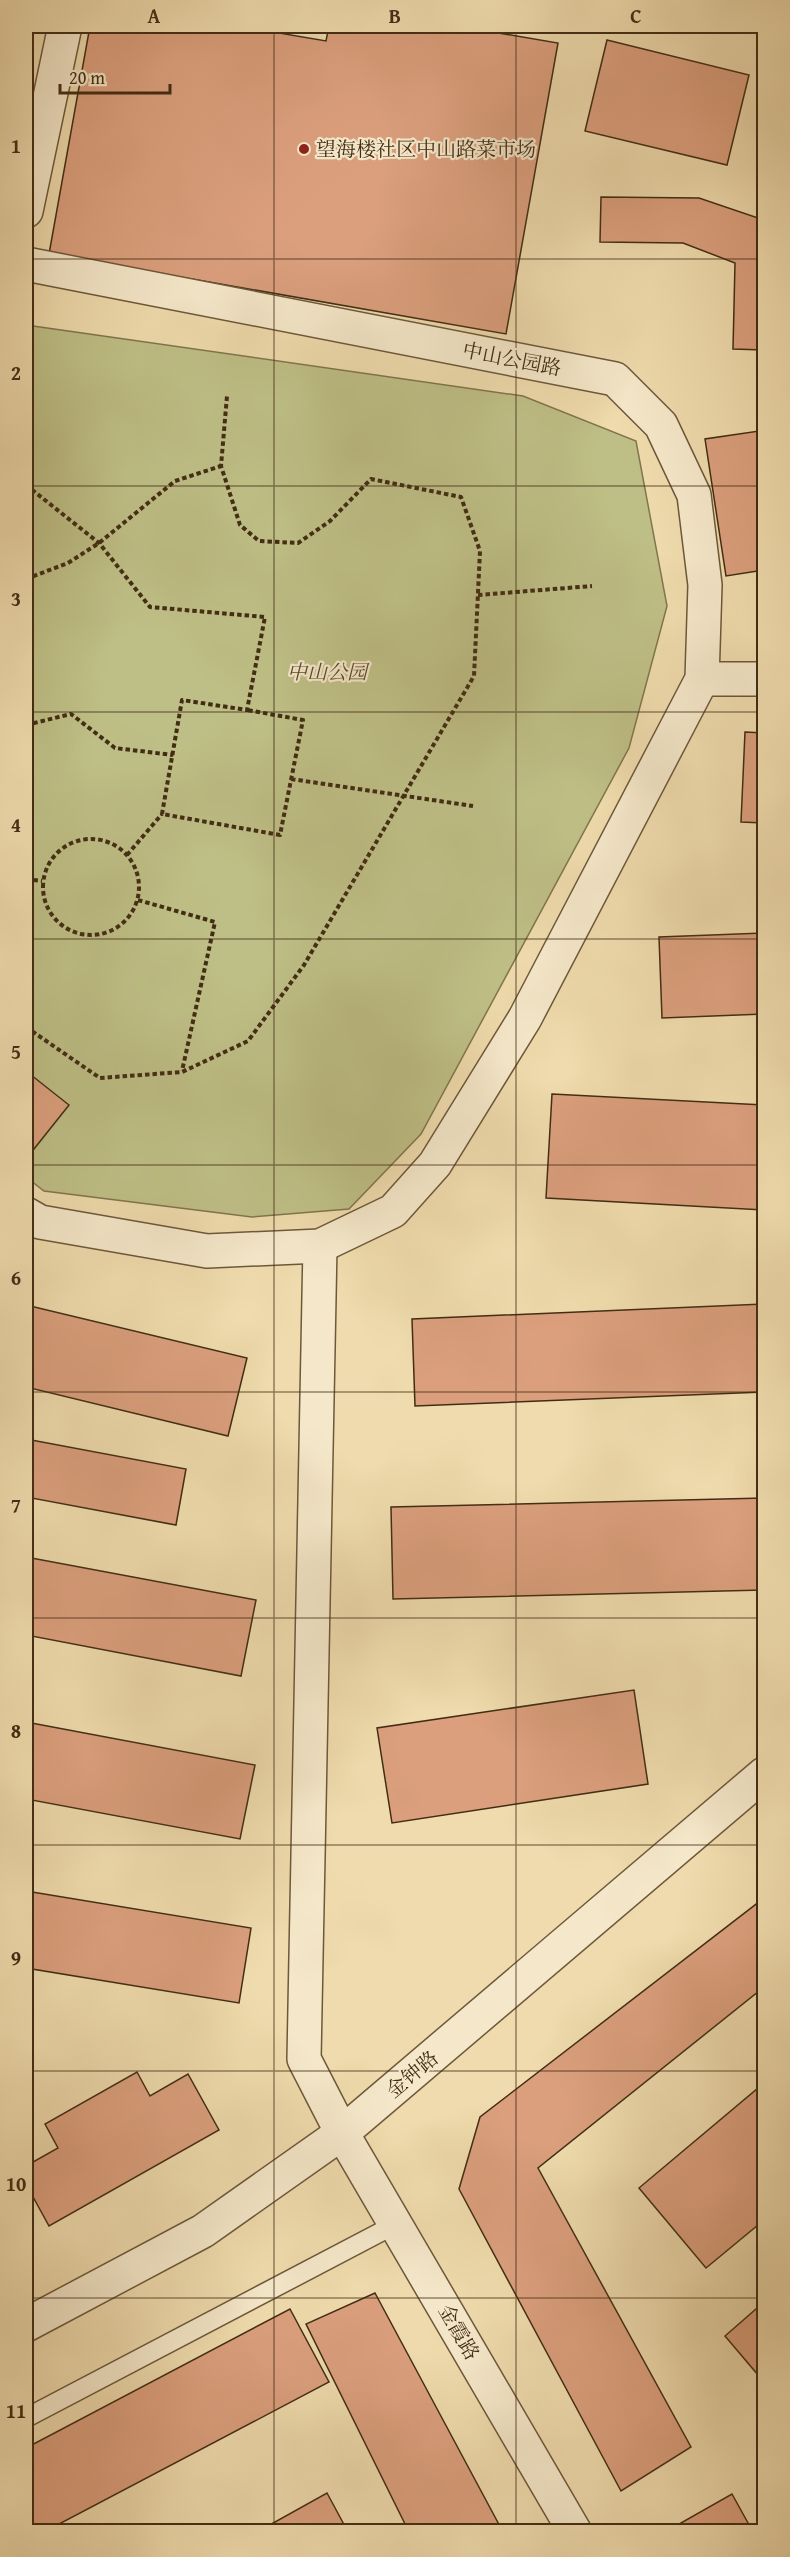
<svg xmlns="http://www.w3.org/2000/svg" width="790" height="2557" viewBox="0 0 790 2557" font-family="'Gentium Book Plus','Noto Serif SC',serif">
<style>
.green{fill:#bebf86;stroke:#80764d;stroke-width:1.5}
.building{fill:#db9f7d;stroke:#422d14;stroke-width:1.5}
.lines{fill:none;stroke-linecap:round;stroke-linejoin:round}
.service-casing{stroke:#6d583a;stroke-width:21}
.minor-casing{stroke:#6d583a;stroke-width:36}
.tertiary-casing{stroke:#6d583a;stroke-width:36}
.path{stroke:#422d14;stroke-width:4;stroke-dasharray:4.5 3;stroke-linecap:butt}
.service{stroke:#f5e8ca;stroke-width:18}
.minor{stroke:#f5e8ca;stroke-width:33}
.tertiary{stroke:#f5e8ca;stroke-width:33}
.grid{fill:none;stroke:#422d14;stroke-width:1.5;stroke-opacity:0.55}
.poi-dot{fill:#8f2418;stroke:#f5e8ca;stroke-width:2}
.labels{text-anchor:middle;stroke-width:4.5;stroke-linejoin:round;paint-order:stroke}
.poi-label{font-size:20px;fill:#422d14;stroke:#f5e8ca;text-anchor:start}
.street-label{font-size:20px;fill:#422d14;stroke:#f5e8ca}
.park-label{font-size:20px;font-style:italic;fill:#5b4a2b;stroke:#f5e8ca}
.neatline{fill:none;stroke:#422d14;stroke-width:2}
.grid-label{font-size:20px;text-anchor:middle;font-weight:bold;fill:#422d14}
</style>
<rect width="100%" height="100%" fill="#efdbad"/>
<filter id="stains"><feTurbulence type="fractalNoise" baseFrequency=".00333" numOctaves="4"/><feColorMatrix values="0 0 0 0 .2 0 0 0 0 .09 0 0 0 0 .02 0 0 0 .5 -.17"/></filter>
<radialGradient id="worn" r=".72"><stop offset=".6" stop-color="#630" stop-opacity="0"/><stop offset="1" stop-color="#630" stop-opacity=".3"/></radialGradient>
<path class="green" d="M 26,325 L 523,396 L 636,441 L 667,606 L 629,748 L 421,1134 L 349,1209 L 252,1217 L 44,1191 L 26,1177 Z"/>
<path class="building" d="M 90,26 L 238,26 L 326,41 L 329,26 L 457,26 L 558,43 L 506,334 L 49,254 Z
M 607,40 L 749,75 L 727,165 L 585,131 Z
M 601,197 L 699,198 L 764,220 L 764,350 L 733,349 L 735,263 L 683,243 L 600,242 Z
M 759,431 L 764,465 L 764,570 L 726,576 L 705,439 Z
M 745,732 L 764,733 L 764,823 L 741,822 Z
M 764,933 L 764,1014 L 662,1018 L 659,937 Z
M 26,1071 L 69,1105 L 26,1159 Z
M 552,1094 L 764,1105 L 764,1210 L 546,1198 Z
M 764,1304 L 764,1392 L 415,1406 L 412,1319 Z
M 26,1305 L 247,1358 L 228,1436 L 26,1387 Z
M 26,1439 L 186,1469 L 176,1525 L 26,1497 Z
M 764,1498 L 764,1590 L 393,1599 L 391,1507 Z
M 26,1557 L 256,1600 L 241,1676 L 26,1635 Z
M 634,1690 L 648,1784 L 392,1823 L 377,1728 Z
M 26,1722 L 255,1765 L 240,1839 L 26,1799 Z
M 26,1891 L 251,1928 L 239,2003 L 26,1968 Z
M 764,1898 L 764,1987 L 538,2168 L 691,2447 L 621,2491 L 459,2189 L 480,2117 Z
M 137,2072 L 150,2096 L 188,2074 L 219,2130 L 49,2226 L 26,2184 L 26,2166 L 58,2148 L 45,2124 Z
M 764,2083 L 764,2220 L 706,2268 L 639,2188 Z
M 375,2293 L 503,2532 L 409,2532 L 306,2324 Z
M 764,2302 L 764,2382 L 725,2336 Z
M 290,2309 L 329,2382 L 44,2532 L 32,2532 L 26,2519 L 26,2448 Z
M 327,2493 L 348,2532 L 257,2532 Z
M 732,2494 L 753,2532 L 665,2532 Z"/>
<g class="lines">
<defs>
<path id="service" d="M 26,2418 L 396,2224"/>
<path id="minor" d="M 26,211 L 65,26
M 702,679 L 764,679
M 320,1246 L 304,2059 L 342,2133"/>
<path id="tertiary" d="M 26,264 L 615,379 L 661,425 L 694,495 L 705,585 L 702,679 L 525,1018 L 435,1164 L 393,1211 L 320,1246 L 207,1251 L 40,1222 L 26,1214
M 342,2133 L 575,2532
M 26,2325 L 203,2231 L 342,2133 L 764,1774"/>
</defs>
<use href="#service" class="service-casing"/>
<use href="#minor" class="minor-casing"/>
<use href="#tertiary" class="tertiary-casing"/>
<path class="path" d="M 26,485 L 99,543 L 150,607 L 265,617 L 247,710 L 182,700 L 162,814 L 280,835 L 303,720 L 247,710
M 26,579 L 68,563 L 99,543 L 175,481 L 221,466
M 478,595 L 592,586
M 26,725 L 71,714 L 115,748 L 173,755
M 291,779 L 473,806
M43 887a48 48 0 1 1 96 0a48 48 0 1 1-96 0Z
M 127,855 L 162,814
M 26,879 L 42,881
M 138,900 L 215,922 L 182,1071
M 26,1027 L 100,1078 L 182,1072 L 248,1041 L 304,965 L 474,676 L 480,551 L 461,497 L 371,479 L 330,521 L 298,543 L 259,541 L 240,525 L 221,466 L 227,396"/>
<use href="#service" class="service"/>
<use href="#minor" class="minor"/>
<use href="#tertiary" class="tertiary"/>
</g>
<path class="grid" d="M 274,26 L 274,2532M 516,26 L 516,2532M 26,259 L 764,259M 26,486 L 764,486M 26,712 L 764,712M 26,939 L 764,939M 26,1165 L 764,1165M 26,1392 L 764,1392M 26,1618 L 764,1618M 26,1845 L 764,1845M 26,2071 L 764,2071M 26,2298 L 764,2298"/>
<circle class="poi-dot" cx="304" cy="149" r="6"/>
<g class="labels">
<g class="poi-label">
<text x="316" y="156">望海楼社区中山路菜市场</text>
</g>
<g class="street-label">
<text transform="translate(512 359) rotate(11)" y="7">中山公园路</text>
<text transform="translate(412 2074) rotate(-40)" y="7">金钟路</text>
<text transform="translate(459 2332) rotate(60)" y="7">金霞路</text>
</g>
<g class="park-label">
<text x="327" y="679">中山公园</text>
</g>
</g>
<rect width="790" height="2557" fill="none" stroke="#efdbad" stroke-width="66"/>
<path d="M60 84v9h110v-9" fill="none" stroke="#422d14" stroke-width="3"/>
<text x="69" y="84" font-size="18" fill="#422d14" stroke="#f5e8ca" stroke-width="4.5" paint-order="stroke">20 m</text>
<rect x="33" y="33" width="724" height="2491" class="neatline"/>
<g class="grid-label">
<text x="154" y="23">A</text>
<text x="395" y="23">B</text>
<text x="636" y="23">C</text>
<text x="16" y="153">1</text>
<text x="16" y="380">2</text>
<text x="16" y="606">3</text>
<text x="16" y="832">4</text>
<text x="16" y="1059">5</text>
<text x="16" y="1285">6</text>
<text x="16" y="1512">7</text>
<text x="16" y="1738">8</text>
<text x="16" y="1965">9</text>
<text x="16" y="2191">10</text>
<text x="16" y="2418">11</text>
</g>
<rect width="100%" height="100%" filter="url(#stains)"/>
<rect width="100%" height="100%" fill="url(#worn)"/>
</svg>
